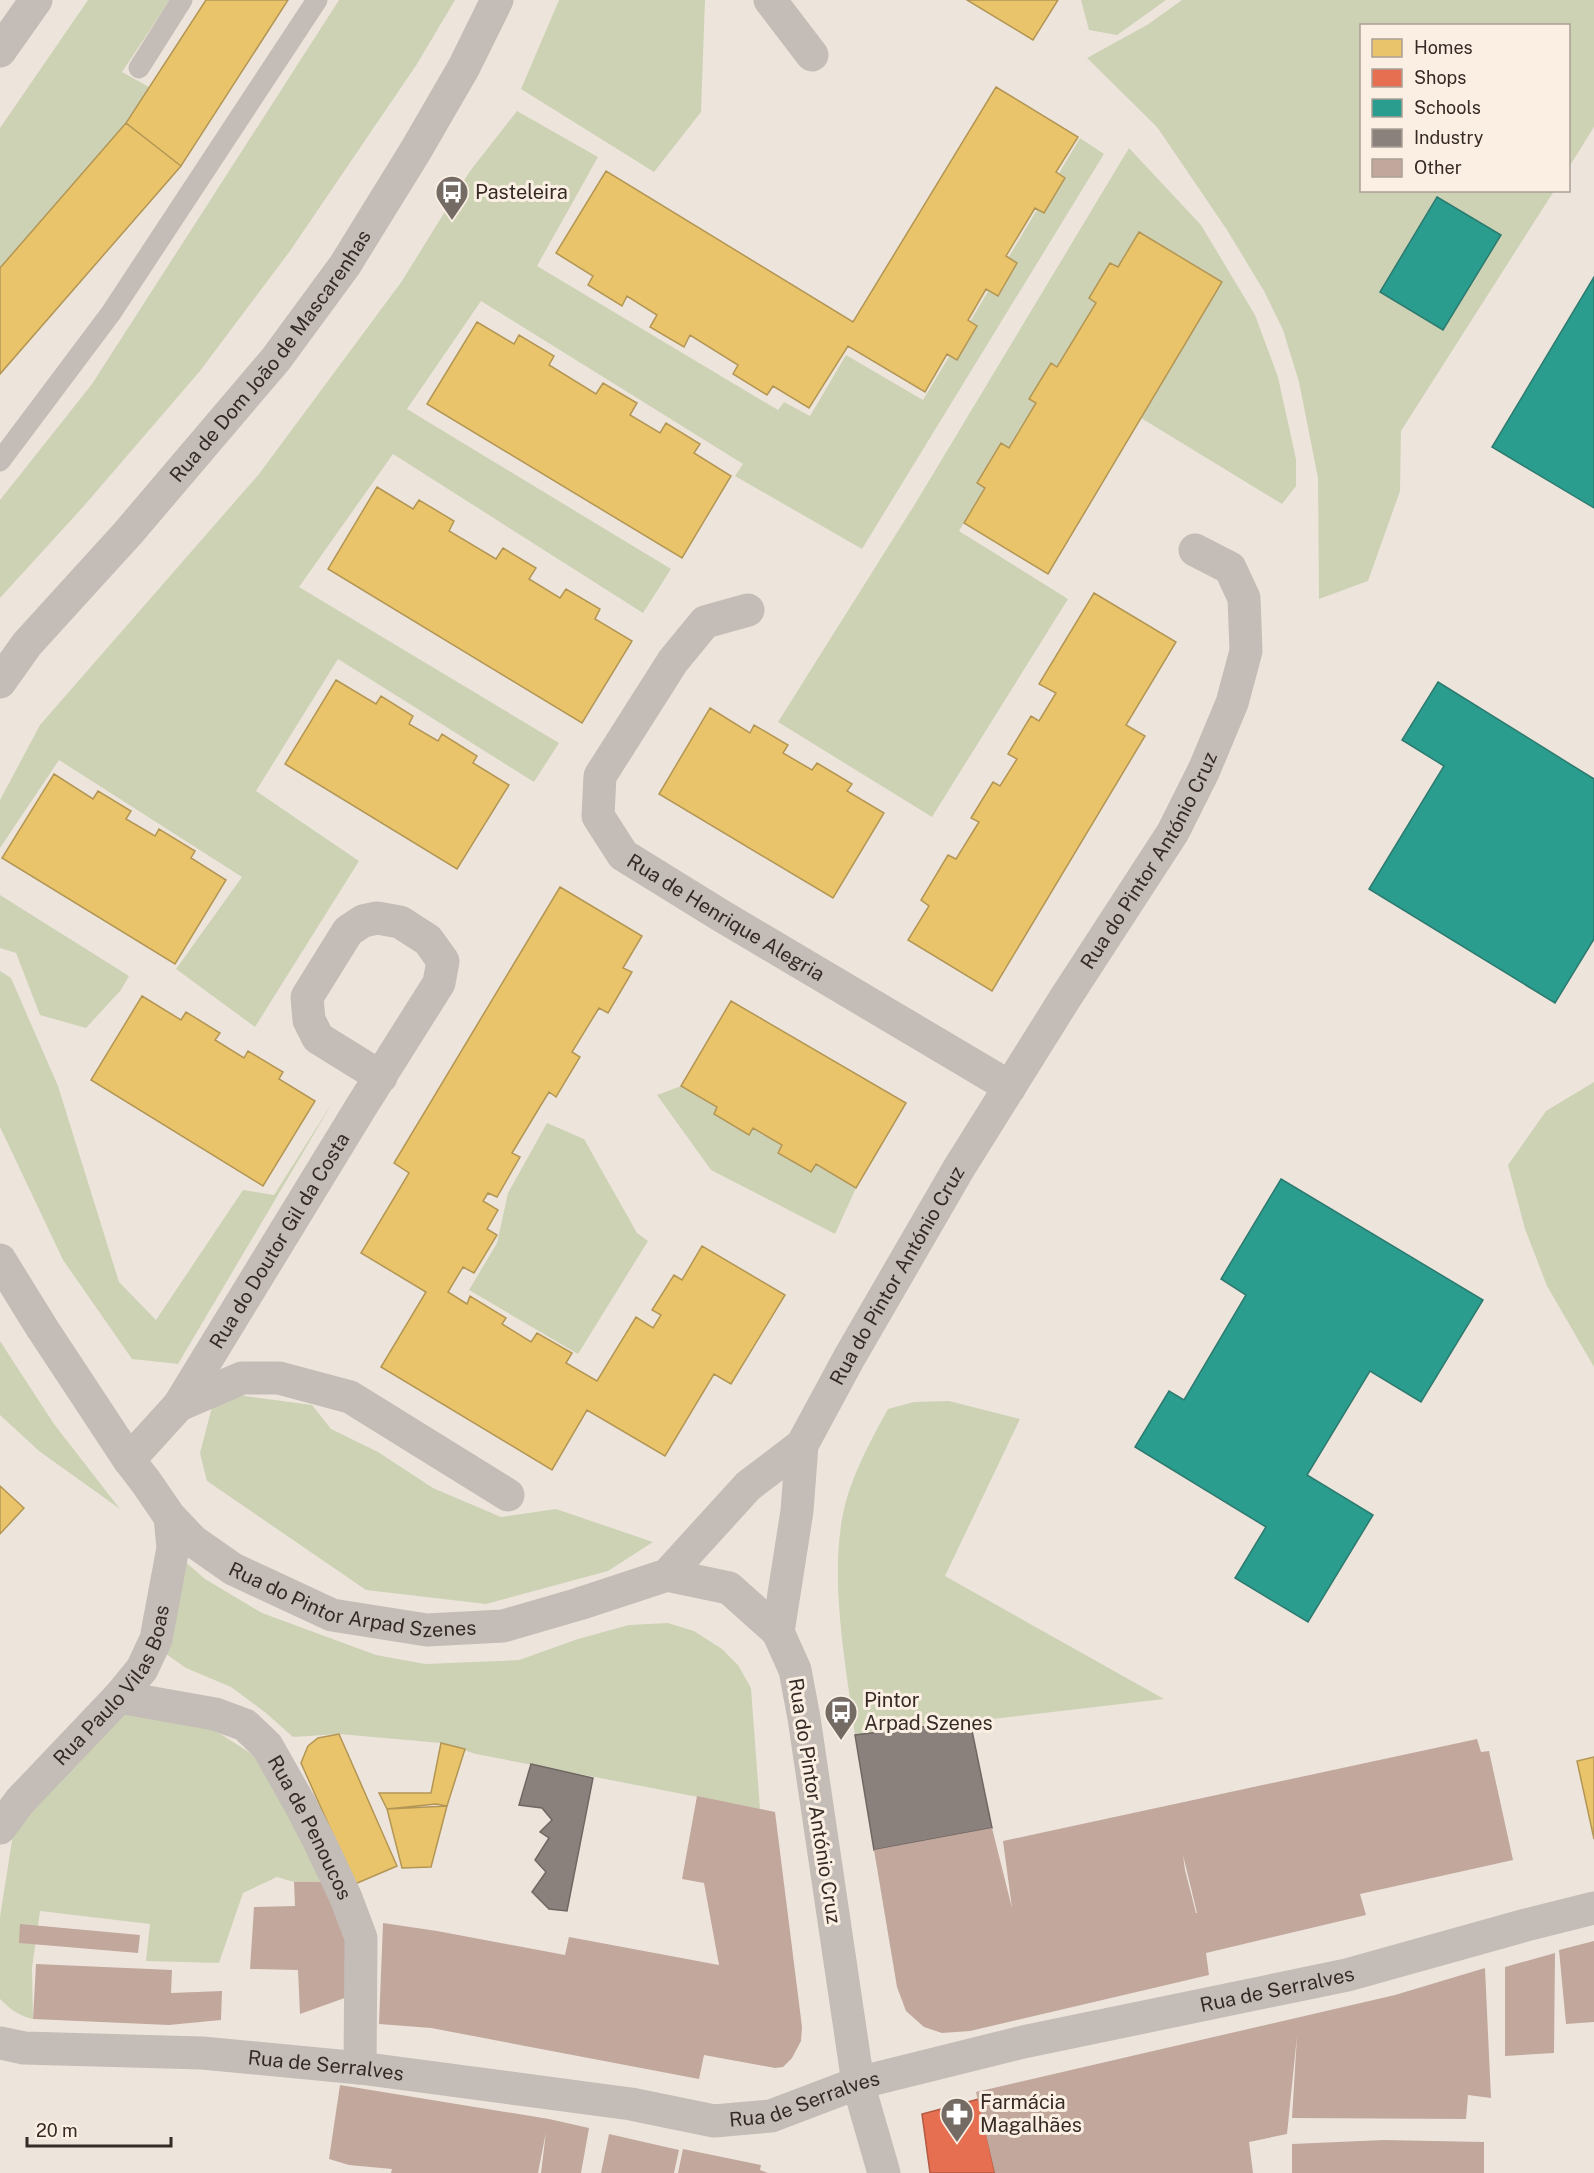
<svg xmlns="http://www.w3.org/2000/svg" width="1594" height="2173" viewBox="0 0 1594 2173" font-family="'Public Sans',sans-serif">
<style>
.green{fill:#cdd2b5}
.homes{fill:#e9c46a;stroke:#b39655;stroke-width:1.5}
.shops{fill:#e76f51;stroke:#b25a44;stroke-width:1.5}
.schools{fill:#2a9d8f;stroke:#2d7a6f;stroke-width:1.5}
.industry{fill:#8a817c;stroke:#706762;stroke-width:1.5}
.building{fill:#c2a79d;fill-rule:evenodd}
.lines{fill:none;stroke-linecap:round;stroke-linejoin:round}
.service{stroke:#c4bcb6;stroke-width:21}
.minor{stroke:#c4bcb6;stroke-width:33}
.labels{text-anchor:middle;stroke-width:6;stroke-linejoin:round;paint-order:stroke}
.poi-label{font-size:20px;fill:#352a25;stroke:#faefe2;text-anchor:start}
.street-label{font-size:20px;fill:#352a25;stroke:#faefe2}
</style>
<rect width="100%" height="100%" fill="#ede5dc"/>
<path class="green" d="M 88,0 L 170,0 L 122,72 L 149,87 L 126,123 L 0,268 L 0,128 Z
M 339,0 L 455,0 L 417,64 L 290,251 L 200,371 L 83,507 L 0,598 L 0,500 L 92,384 Z
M 559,0 L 705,0 L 701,112 L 654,172 L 521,89 Z
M 1081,0 L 1166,0 L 1117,35 L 1089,30 Z
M 1182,0 L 1594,0 L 1594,127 L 1569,167 L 1568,26 L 1362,26 L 1362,190 L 1554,191 L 1401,431 L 1400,491 L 1368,581 L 1319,599 L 1318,478 L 1299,382 L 1283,330 L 1264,291 L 1227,230 L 1157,127 L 1087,58 L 1147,25 Z
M 517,111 L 598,157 L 537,266 L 778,410 L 784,402 L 810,416 L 846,355 L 923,400 L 1080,138 L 1104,154 L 862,549 L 735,476 L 743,464 L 481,301 L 407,409 L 671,569 L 643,613 L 393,454 L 299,587 L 559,743 L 534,782 L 338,659 L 256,791 L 359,861 L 255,1027 L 176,969 L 242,877 L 59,760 L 0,848 L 0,800 L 40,725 L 259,474 L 402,281 L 470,171 Z
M 1129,148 L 1201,225 L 1255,315 L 1278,377 L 1296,459 L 1296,486 L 1282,504 L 1141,418 L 1222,282 L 1139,233 L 959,531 L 1068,599 L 932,817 L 778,722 L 915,504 Z
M 0,895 L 129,976 L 121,990 L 86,1028 L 40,1015 L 16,953 L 0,948 Z
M 0,971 L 11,978 L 58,1086 L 119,1282 L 156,1320 L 243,1190 L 274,1195 L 334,1100 L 178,1364 L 132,1359 L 63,1260 L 0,1127 Z
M 1594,1082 L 1594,1367 L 1547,1286 L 1525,1229 L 1508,1165 L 1546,1111 Z
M 681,1086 L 856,1188 L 835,1234 L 711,1170 L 657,1095 Z
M 547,1123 L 584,1139 L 637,1233 L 648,1241 L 578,1354 L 469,1290 L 497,1243 L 508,1193 Z
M 0,1341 L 54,1424 L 120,1509 L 39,1451 L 0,1415 Z
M 238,1395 L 312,1405 L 331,1429 L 378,1452 L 433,1488 L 501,1517 L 556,1509 L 653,1542 L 608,1571 L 486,1604 L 366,1590 L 207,1481 L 200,1453 L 212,1407 Z
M 949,1401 L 1020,1419 L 945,1576 L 1164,1699 L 855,1735 C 846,1663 827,1572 846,1501 C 855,1469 872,1438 888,1409 L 914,1402 Z
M 180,1557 L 205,1579 L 262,1613 L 376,1655 L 425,1664 L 519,1660 L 578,1639 L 629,1625 L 668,1623 L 694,1631 L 722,1649 L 738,1665 L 751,1688 L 760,1809 L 476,1754 L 441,1743 L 339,1734 L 293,1737 L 266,1713 L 231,1687 L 186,1668 L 166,1654 Z
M 125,1700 L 216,1731 L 261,1760 L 322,1882 L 294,1882 L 277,1877 L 243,1893 L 219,1963 L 146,1961 L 150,1924 L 40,1911 L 32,1968 L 33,2019 C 19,2016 10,2009 0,1999 L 0,1917 L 16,1815 Z"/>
<path class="homes" d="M 206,0 L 288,0 L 181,166 L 126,123 Z
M 967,0 L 1058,0 L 1033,40 Z
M 996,87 L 1078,137 L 1056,172 L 1065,178 L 1044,213 L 1035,208 L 1006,256 L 1017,263 L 998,296 L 986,289 L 968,320 L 977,326 L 957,360 L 947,354 L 925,392 L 848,346 L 809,408 L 773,386 L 767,395 L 733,374 L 738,365 L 690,335 L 684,347 L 650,327 L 657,315 L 627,296 L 622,306 L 588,285 L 593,276 L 556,253 L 606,171 L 853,322 Z
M 126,123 L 181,166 L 0,374 L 0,268 Z
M 1139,232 L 1222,282 L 1048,574 L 964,523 L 985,488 L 977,483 L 1001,443 L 1009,448 L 1036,403 L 1029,399 L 1051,363 L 1057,367 L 1096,303 L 1089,298 L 1110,263 L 1118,267 Z
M 477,322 L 514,344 L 519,335 L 554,356 L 549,365 L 596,394 L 603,383 L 637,403 L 630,415 L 660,433 L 666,423 L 700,444 L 694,453 L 731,476 L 682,558 L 427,404 Z
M 377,487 L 413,509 L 419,500 L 454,521 L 449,531 L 496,559 L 503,548 L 536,568 L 529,579 L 560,598 L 566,589 L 600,609 L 595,619 L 632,641 L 582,723 L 328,569 Z
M 1094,593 L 1176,642 L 1126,725 L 1145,736 L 992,991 L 908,940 L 929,906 L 921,900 L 948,855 L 956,859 L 979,822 L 971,818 L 993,782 L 1000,786 L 1017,759 L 1008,754 L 1031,716 L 1039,721 L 1056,693 L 1039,684 Z
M 336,680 L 376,704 L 381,696 L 413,716 L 409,724 L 438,741 L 442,734 L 477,756 L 473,763 L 509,785 L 457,869 L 285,764 Z
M 710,708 L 750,733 L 754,725 L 788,745 L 783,753 L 812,770 L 817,763 L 852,784 L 847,791 L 884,813 L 833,898 L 659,794 Z
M 54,774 L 93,799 L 98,791 L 131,811 L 126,819 L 155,836 L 159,829 L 195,851 L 191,858 L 226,880 L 175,964 L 2,858 Z
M 560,887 L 642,936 L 623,968 L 632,972 L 608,1013 L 599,1008 L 572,1052 L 580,1057 L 556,1097 L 549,1092 L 541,1105 L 512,1153 L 520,1157 L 497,1197 L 488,1193 L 483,1201 L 498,1210 L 487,1229 L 497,1235 L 474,1273 L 463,1267 L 448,1292 L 467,1304 L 470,1296 L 506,1318 L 502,1324 L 531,1342 L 537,1333 L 572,1353 L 566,1363 L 597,1381 L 636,1317 L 653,1328 L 661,1315 L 652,1310 L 674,1275 L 682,1280 L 702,1246 L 785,1295 L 731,1384 L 714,1374 L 665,1456 L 587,1410 L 552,1470 L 381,1367 L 426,1292 L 361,1253 L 409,1173 L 394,1163 Z
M 142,996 L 181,1020 L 186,1012 L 220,1033 L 215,1040 L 244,1058 L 248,1051 L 283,1072 L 279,1079 L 315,1101 L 263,1186 L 91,1080 Z
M 731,1001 L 906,1103 L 856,1188 L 816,1164 L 811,1172 L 778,1153 L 782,1145 L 753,1128 L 749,1135 L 714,1114 L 717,1107 L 681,1086 Z
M 0,1486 L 24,1508 L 0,1534 Z
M 339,1734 L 397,1866 L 355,1884 L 301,1763 L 308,1746 L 318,1738 Z
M 441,1743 L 465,1749 L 447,1806 L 436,1804 L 387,1809 L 379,1793 L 431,1793 Z
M 1594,1757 L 1594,1839 L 1577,1761 Z
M 447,1806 L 431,1867 L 402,1868 L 387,1809 Z"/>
<path class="shops" d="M 979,2099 L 995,2173 L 930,2173 L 922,2114 Z"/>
<path class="schools" d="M 1437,197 L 1501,235 L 1443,330 L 1380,292 Z
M 1594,277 L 1594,508 L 1492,447 Z
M 1438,682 L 1594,779 L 1594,939 L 1555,1003 L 1369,889 L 1444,766 L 1402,740 Z
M 1281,1179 L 1483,1300 L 1421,1402 L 1370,1371 L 1307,1475 L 1373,1515 L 1308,1622 L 1235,1578 L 1266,1527 L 1135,1447 L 1169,1391 L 1184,1400 L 1246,1295 L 1221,1279 Z"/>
<path class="industry" d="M 970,1721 L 992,1828 L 874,1850 L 855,1735 Z
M 531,1764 L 593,1778 L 567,1911 L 549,1909 L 532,1892 L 546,1872 L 535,1860 L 549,1838 L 540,1832 L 552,1820 L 542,1808 L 519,1805 Z"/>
<path class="building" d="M 1477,1739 L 1481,1752 L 1489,1751 L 1513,1860 L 1360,1894 L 1366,1915 L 1206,1953 L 1209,1975 L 970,2031 L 942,2033 L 924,2027 L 906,2011 L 897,1987 L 874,1850 L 992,1828 L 1012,1908 L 1003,1841 ZM 1183,1855 L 1197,1913 L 1196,1913 L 1185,1870 Z
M 697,1796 L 775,1812 L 802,2027 L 801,2041 L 792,2058 L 783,2067 L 775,2068 L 704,2055 L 699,2079 L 431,2028 L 379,2024 L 383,1923 L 437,1931 L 565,1955 L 569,1937 L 719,1965 L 704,1883 L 682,1879 Z
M 294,1882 L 322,1882 L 348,1931 L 353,1995 L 300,2014 L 298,1970 L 250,1969 L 254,1907 L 295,1906 Z
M 20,1924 L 140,1935 L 138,1953 L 19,1943 Z
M 1594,1941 L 1594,2022 L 1566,2024 L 1559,1950 Z
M 1555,1953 L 1554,2053 L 1505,2056 L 1505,1967 Z
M 36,1964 L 172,1970 L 171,1993 L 222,1991 L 221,2020 L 169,2025 L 33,2019 Z
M 1485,1968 L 1491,2098 L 1468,2095 L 1466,2119 L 1292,2118 L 1297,2036 L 1287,2134 L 1249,2142 L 1253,2173 L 995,2173 L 976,2092 L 1395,1995 Z
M 340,2085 L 549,2119 L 589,2128 L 581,2173 L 541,2173 L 546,2132 L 538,2173 L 391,2173 L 392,2169 L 349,2165 L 329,2159 Z
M 609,2134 L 679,2150 L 674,2173 L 601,2173 Z
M 1384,2140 L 1484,2142 L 1484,2173 L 1292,2173 L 1292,2144 Z
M 683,2149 L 761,2165 L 760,2170 L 768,2173 L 678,2173 Z"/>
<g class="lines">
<path class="service" d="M 139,68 L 182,0
M 0,461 L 111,313 L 317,0"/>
<g class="minor">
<path d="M 770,0 L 812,55"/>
<path d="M 0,51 L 36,0"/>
<path id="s1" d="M 748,610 L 705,622 L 673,661 L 600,776 L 598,816 L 623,855 L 720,915 L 1010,1087"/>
<path id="s2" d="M 0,682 L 27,644 L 128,533 L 276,359 L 345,265 L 416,150 L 464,67 L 497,0"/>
<path id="s3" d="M 0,1260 L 42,1328 L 129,1460 L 146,1482 L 170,1517 L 193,1541 L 233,1569 L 332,1615 L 427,1630 L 503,1626 L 579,1604 L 667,1575 L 748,1486 L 802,1445"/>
<path d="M 179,1405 L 242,1378 L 279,1378 L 350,1397 L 508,1495"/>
<path id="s4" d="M 129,1460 L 179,1405 L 361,1107 L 439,983 L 443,961 L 428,940 L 400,922 L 377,918 L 363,921 L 348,931 L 307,997 L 309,1020 L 318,1038 L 381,1077"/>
<path d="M 667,1575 L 729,1588 L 778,1632"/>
<path id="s5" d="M 119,1697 L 215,1714 L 245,1725 L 267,1746 L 301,1806 L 320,1843 L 346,1898 L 361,1938 L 360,2068"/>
<path id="s6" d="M 0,1828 L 20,1801 L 119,1697 L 142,1669 L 156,1639 L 173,1548 L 170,1517"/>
<path id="s7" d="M 0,2043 L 24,2048 L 202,2053 L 360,2068 L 631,2104 L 714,2121 L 771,2116 L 858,2083 L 1023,2042 L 1347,1975 L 1526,1925 L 1594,1908"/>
<path id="s8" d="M 884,2173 L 858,2083 L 804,1718 L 795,1670 L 778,1632 L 797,1511 L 802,1445 L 849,1358 L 959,1168 L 1064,1000 L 1173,832 L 1204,770 L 1232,703 L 1246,651 L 1244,598 L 1230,568 L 1195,550"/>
</g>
</g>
<defs>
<symbol id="bus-pin" viewBox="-11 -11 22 30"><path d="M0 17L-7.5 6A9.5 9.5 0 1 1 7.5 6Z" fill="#756b65" stroke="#faefe2"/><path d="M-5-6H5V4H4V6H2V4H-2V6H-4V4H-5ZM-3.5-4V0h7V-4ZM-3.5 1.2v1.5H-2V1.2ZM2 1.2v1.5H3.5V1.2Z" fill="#fff"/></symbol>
<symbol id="pharmacy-pin" viewBox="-11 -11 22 30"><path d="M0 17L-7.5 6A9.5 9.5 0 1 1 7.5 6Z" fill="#756b65" stroke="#faefe2"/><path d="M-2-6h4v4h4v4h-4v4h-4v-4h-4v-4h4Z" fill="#fff"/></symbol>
</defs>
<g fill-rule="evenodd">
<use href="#bus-pin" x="433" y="173" width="38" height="52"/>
<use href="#bus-pin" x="822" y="1693" width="38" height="52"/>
<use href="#pharmacy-pin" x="938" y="2095" width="38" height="52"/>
</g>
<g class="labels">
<g class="poi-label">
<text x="475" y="199">Pasteleira</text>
<text x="864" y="1707">Pintor<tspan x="864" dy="23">Arpad Szenes</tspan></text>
<text x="980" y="2109">Farmácia<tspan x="980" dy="23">Magalhães</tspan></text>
</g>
<g class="street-label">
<text dy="7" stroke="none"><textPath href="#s2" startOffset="424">Rua de Dom João de Mascarenhas</textPath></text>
<text dy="7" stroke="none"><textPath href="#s8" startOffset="1422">Rua do Pintor António Cruz</textPath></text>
<text dy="7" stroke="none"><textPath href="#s1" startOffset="438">Rua de Henrique Alegria</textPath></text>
<text dy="7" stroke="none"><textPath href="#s4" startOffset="267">Rua do Doutor Gil da Costa</textPath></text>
<text dy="7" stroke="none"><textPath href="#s8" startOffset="936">Rua do Pintor António Cruz</textPath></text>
<text dy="7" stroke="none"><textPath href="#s3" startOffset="516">Rua do Pintor Arpad Szenes</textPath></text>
<text dy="7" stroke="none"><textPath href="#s6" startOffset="184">Rua Paulo Vilas Boas</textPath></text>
<text transform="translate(815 1801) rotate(81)" y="7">Rua do Pintor António Cruz</text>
<text dy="7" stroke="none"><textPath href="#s5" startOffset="252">Rua de Penoucos</textPath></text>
<text dy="7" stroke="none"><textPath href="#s7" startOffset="1299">Rua de Serralves</textPath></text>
<text dy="7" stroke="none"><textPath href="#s7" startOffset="327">Rua de Serralves</textPath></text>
<text dy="7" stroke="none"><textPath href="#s7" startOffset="813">Rua de Serralves</textPath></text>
</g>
</g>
<rect x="1360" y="24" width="210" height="168" fill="#faefe2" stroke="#aba096" stroke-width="1.5"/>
<rect x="1372" y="39" width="30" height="18" fill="#e9c46a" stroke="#aba096" stroke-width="1.5"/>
<text x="1414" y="54" font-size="18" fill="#352a25">Homes</text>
<rect x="1372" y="69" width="30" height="18" fill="#e76f51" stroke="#aba096" stroke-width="1.5"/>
<text x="1414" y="84" font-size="18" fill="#352a25">Shops</text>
<rect x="1372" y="99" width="30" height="18" fill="#2a9d8f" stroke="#aba096" stroke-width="1.5"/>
<text x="1414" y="114" font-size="18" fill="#352a25">Schools</text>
<rect x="1372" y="129" width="30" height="18" fill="#8a817c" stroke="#aba096" stroke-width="1.5"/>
<text x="1414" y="144" font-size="18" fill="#352a25">Industry</text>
<rect x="1372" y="159" width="30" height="18" fill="#c2a79d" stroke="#aba096" stroke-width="1.5"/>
<text x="1414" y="174" font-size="18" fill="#352a25">Other</text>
<path d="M27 2137v9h144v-9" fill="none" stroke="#352a25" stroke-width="3"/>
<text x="36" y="2137" font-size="18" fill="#352a25" stroke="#faefe2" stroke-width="4.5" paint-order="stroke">20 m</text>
</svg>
